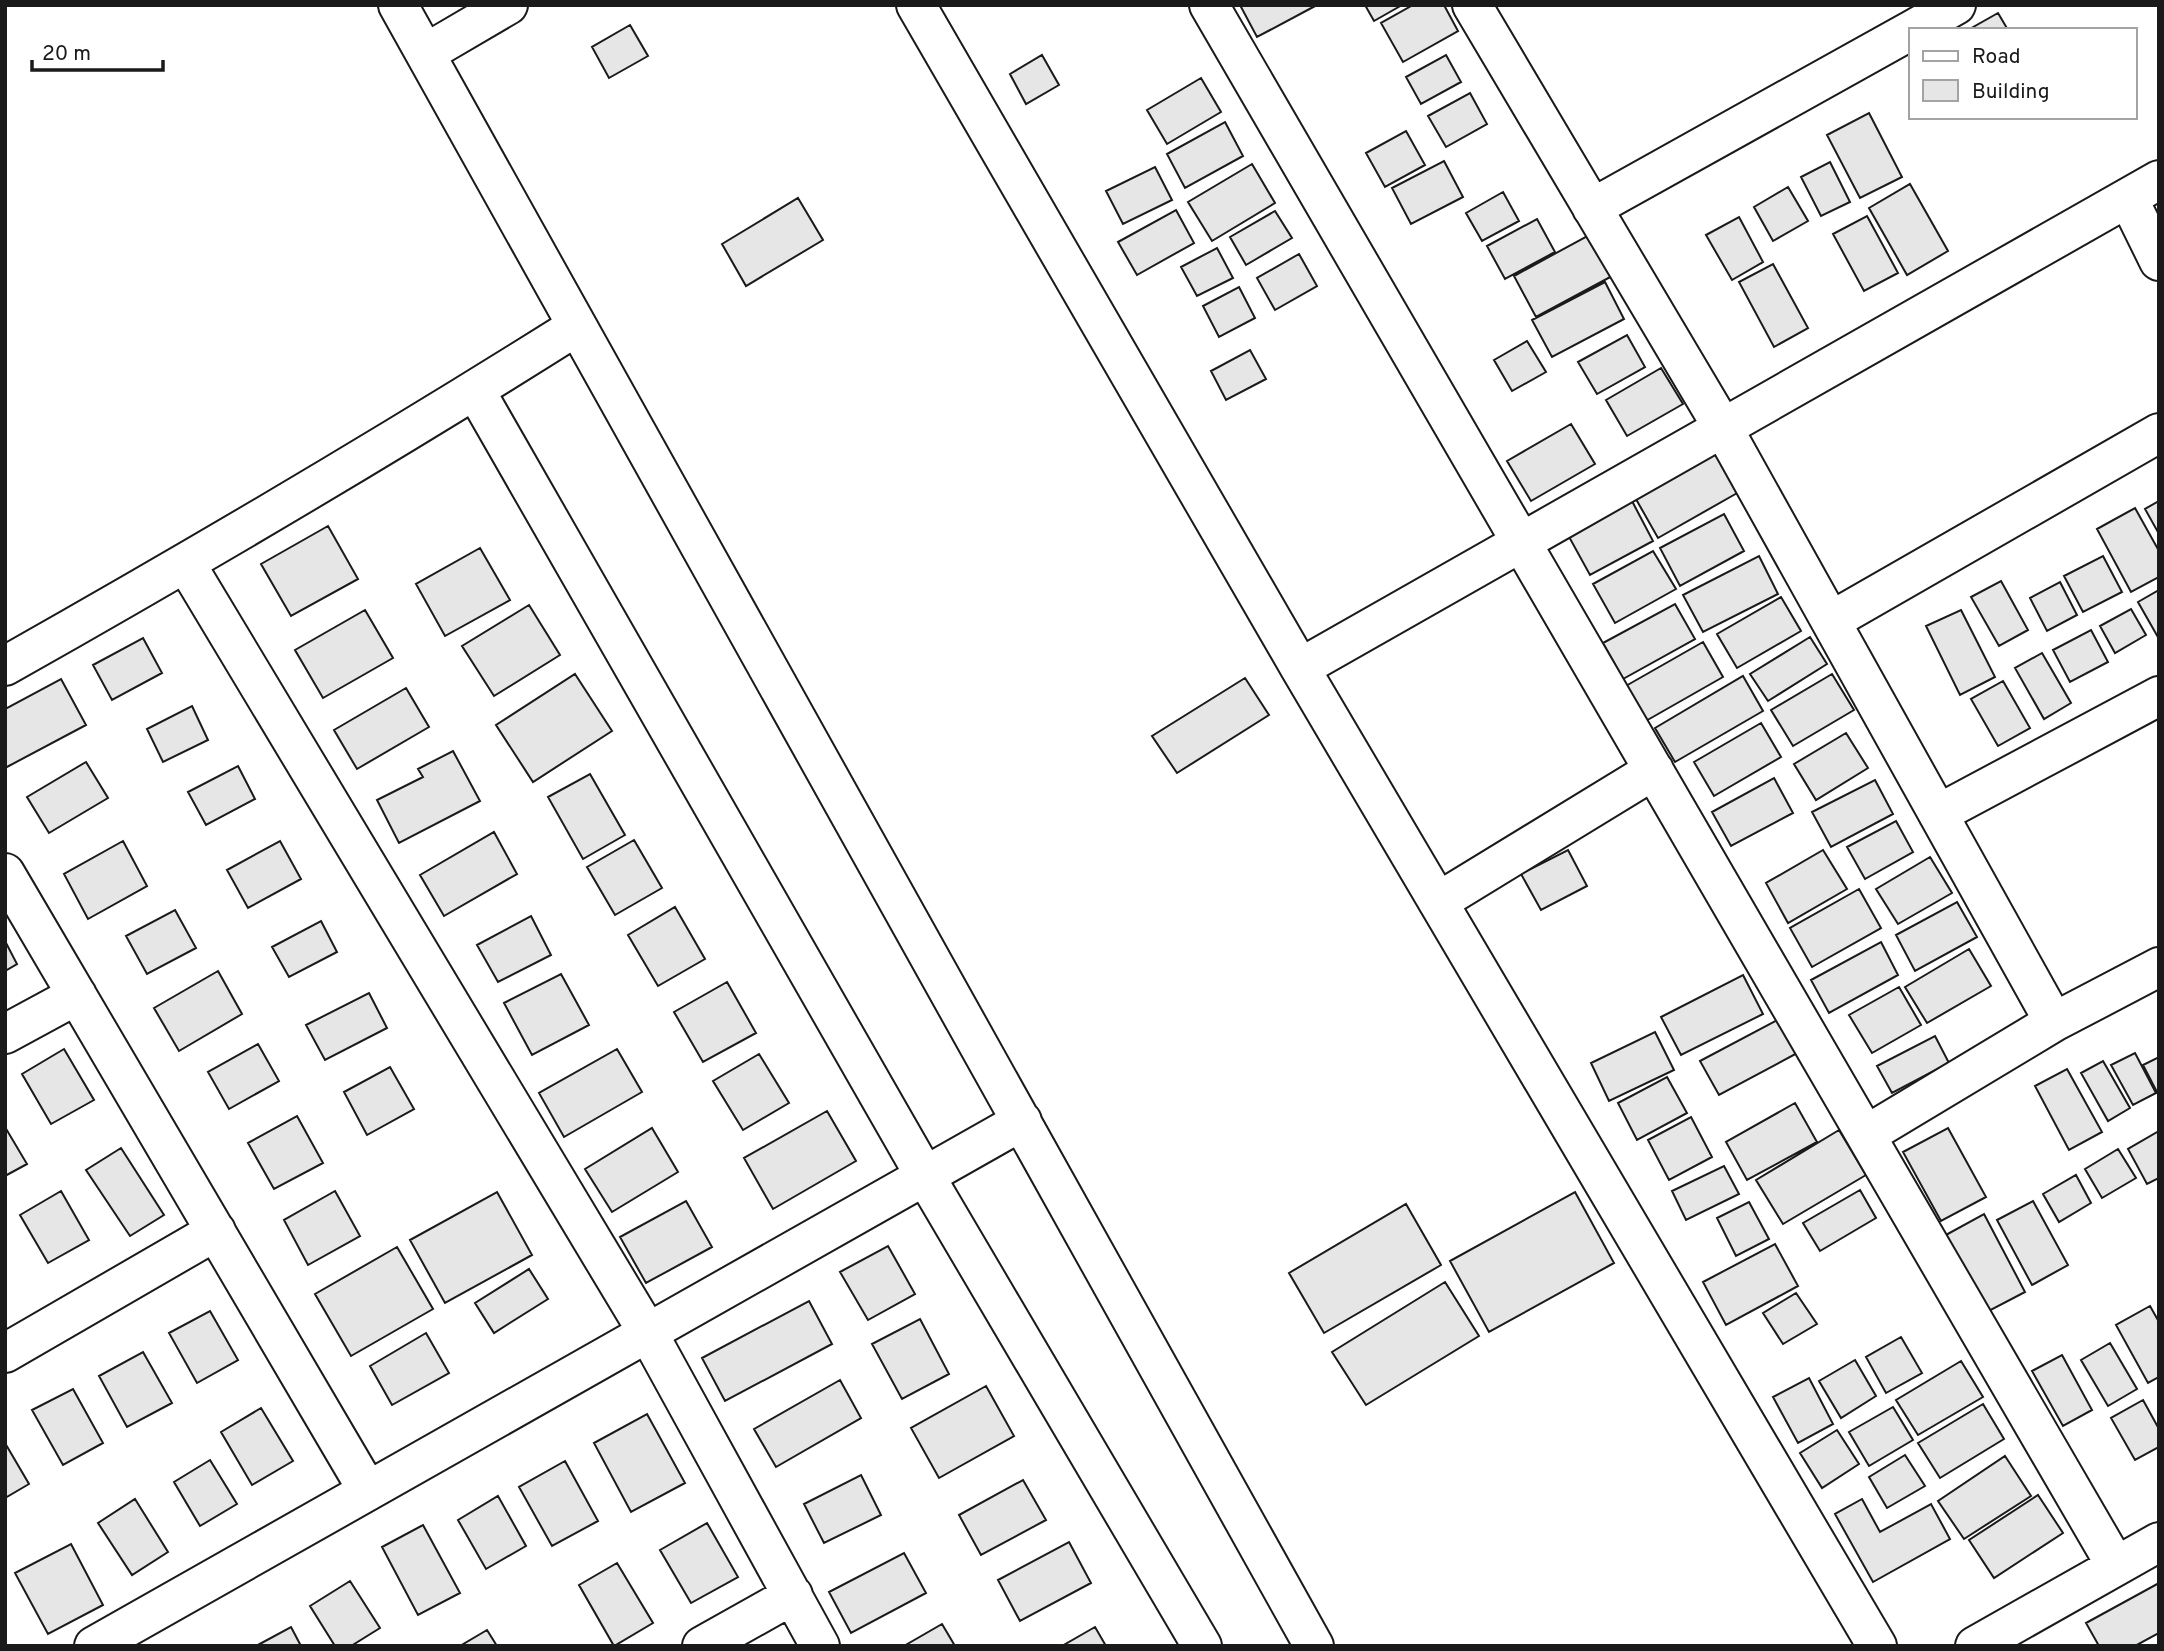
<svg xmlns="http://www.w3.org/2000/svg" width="2164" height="1651" viewBox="0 0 2164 1651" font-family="Overpass,sans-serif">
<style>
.building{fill:#e6e6e6;stroke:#1a1a1a;stroke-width:2}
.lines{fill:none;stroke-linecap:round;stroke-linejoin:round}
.minor-casing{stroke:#1a1a1a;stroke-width:42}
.minor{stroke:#fff;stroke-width:38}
</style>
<rect width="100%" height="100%" fill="#fff"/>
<path class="building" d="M 1240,5 L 1317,5 L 1257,37 Z
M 1365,5 L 1402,5 L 1374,21 Z
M 1413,5 L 1444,5 L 1458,31 L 1403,62 L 1381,23 Z
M 1998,13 L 2008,30 L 1968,30 Z
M 630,25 L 648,56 L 609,78 L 592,47 Z
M 1042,55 L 1059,85 L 1026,104 L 1010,74 Z
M 1446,55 L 1461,82 L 1421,104 L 1406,77 Z
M 1201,78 L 1221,112 L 1167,144 L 1147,110 Z
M 1470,93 L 1487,124 L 1446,147 L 1428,116 Z
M 1869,113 L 1902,177 L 1860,198 L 1827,135 Z
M 1225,122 L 1243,156 L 1185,188 L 1167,154 Z
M 1406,131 L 1425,165 L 1385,187 L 1366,153 Z
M 1444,161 L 1463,197 L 1411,224 L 1392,188 Z
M 1830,162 L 1850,202 L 1821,216 L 1801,177 Z
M 1252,164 L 1275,203 L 1212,241 L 1188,202 Z
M 1155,167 L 1172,200 L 1123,224 L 1106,191 Z
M 1910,184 L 1948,251 L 1907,275 L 1869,208 Z
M 1788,187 L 1808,221 L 1773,241 L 1754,207 Z
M 1503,192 L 1519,221 L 1482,241 L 1466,213 Z
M 798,198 L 823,240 L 746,286 L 722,244 Z
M 1176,210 L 1194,243 L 1137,275 L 1118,242 Z
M 1275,211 L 1292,238 L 1246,265 L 1230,237 Z
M 1867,216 L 1898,273 L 1864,291 L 1833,234 Z
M 1739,217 L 1763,262 L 1732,280 L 1706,235 Z
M 1537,219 L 1555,252 L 1505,279 L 1487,246 Z
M 1591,234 L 1614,275 L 1536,317 L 1514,276 Z
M 1217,248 L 1233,278 L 1197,296 L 1181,267 Z
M 1299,254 L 1317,286 L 1275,310 L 1257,278 Z
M 1773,264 L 1808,328 L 1774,347 L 1739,282 Z
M 1605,282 L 1624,319 L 1552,357 L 1532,320 Z
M 1239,287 L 1255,318 L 1219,337 L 1203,306 Z
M 1627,335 L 1645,367 L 1597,394 L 1578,362 Z
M 1527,341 L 1546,372 L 1512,391 L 1494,360 Z
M 1250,350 L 1266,379 L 1226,400 L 1211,371 Z
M 1661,368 L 1683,404 L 1627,436 L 1606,400 Z
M 1571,424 L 1595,464 L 1531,501 L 1507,461 Z
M 1712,446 L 1739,492 L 1658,538 L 1632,492 Z
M 1632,501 L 1653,541 L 1590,575 L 1568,535 Z
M 2159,501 L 2159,534 L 2145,509 Z
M 2135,508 L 2159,551 L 2159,577 L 2131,592 L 2097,529 Z
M 1724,514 L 1744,551 L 1680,586 L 1660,548 Z
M 328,526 L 358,579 L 291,616 L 261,564 Z
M 480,548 L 510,600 L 445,636 L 416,584 Z
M 1653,551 L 1676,589 L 1615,623 L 1593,584 Z
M 1759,556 L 1778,594 L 1703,632 L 1683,595 Z
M 2103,556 L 2122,592 L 2083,612 L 2064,576 Z
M 2001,581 L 2028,630 L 1999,646 L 1971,597 Z
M 2060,582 L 2077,615 L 2047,631 L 2030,598 Z
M 2159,590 L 2159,639 L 2138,602 Z
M 1781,597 L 1801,631 L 1737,668 L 1717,634 Z
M 1675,604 L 1695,639 L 1623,679 L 1603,643 Z
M 529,605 L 560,655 L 494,696 L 462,646 Z
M 2131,609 L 2146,635 L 2115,653 L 2100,626 Z
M 365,610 L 393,658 L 323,698 L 295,650 Z
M 1961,610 L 1995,677 L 1960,695 L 1926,626 Z
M 2091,630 L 2108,662 L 2070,682 L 2053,650 Z
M 1810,637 L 1827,664 L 1768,701 L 1750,674 Z
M 143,638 L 162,673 L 112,700 L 93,665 Z
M 1703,642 L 1723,677 L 1644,722 L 1624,687 Z
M 2042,653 L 2071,703 L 2044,719 L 2015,668 Z
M 575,674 L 612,731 L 533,782 L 496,725 Z
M 1832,674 L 1854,710 L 1793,746 L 1771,710 Z
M 1743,676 L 1763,711 L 1675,762 L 1655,728 Z
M 1245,678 L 1269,715 L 1177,773 L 1152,736 Z
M 61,679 L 86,725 L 5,768 L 5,709 Z
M 2003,681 L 2030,728 L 1998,746 L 1971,699 Z
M 406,688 L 429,727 L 357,769 L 334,730 Z
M 192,706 L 208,740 L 163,762 L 147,729 Z
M 1761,723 L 1781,757 L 1714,796 L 1694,762 Z
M 1846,733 L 1868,768 L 1816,800 L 1794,764 Z
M 453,751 L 480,801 L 399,843 L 377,800 L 423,777 L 418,769 Z
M 86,762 L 108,798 L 49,833 L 27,797 Z
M 238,766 L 255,799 L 206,825 L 188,792 Z
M 590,774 L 625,835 L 583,859 L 548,797 Z
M 1774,778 L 1793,813 L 1731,846 L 1712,812 Z
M 1875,780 L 1893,814 L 1831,847 L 1812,812 Z
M 1896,821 L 1913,852 L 1865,879 L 1847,847 Z
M 494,832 L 517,874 L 444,916 L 420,875 Z
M 634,840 L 662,888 L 615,915 L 587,867 Z
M 123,841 L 147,886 L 88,919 L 64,874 Z
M 280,841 L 301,879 L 248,908 L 227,870 Z
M 1568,850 L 1587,886 L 1541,910 L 1521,874 Z
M 1823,850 L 1847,889 L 1788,923 L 1766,883 Z
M 1930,857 L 1952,893 L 1898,924 L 1876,889 Z
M 1859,889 L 1881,928 L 1812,967 L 1790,928 Z
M 1957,902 L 1977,937 L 1915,971 L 1896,935 Z
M 675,907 L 705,959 L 658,986 L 628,935 Z
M 175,910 L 196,948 L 147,974 L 126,936 Z
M 531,916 L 551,955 L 498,982 L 477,945 Z
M 321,921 L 337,952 L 289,977 L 272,947 Z
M 5,941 L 17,964 L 5,971 Z
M 1881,942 L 1898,975 L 1829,1013 L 1811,980 Z
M 1969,949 L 1991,986 L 1927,1023 L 1905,987 Z
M 218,971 L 242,1014 L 179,1051 L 154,1008 Z
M 561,974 L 589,1025 L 532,1055 L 504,1003 Z
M 1743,975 L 1763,1014 L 1681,1055 L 1661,1017 Z
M 727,982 L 756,1033 L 703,1062 L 674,1012 Z
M 1899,987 L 1921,1025 L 1872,1053 L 1849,1015 Z
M 369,993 L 387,1028 L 325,1060 L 306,1025 Z
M 1783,1017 L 1801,1051 L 1719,1095 L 1700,1061 Z
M 1655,1032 L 1674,1070 L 1609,1101 L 1591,1063 Z
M 1935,1036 L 1949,1063 L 1892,1093 L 1877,1066 Z
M 258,1044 L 279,1081 L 229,1109 L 208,1072 Z
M 64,1049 L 94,1100 L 51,1124 L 22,1074 Z
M 617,1049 L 642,1092 L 564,1137 L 539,1093 Z
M 2135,1053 L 2156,1093 L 2133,1105 L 2111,1065 Z
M 759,1054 L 789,1103 L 743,1130 L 713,1081 Z
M 2159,1057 L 2159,1093 L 2158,1094 L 2143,1065 Z
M 2103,1061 L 2130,1108 L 2108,1121 L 2081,1073 Z
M 390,1067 L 414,1109 L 367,1135 L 344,1092 Z
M 2067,1069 L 2102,1132 L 2069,1150 L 2035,1086 Z
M 1667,1077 L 1687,1113 L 1637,1140 L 1618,1103 Z
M 1795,1103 L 1817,1142 L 1747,1180 L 1726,1142 Z
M 827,1111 L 856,1161 L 773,1209 L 744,1158 Z
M 297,1116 L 323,1163 L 274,1189 L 248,1143 Z
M 1691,1117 L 1712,1157 L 1669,1180 L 1648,1140 Z
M 5,1127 L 27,1164 L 5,1176 Z
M 652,1128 L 678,1172 L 612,1212 L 585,1169 Z
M 1948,1128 L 1986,1197 L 1941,1221 L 1903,1152 Z
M 1839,1130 L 1866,1175 L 1783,1224 L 1756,1180 Z
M 2159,1131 L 2159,1178 L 2147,1184 L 2128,1149 Z
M 121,1148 L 164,1215 L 130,1236 L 86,1170 Z
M 2118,1149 L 2136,1178 L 2102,1198 L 2085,1169 Z
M 1724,1166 L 1739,1194 L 1686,1220 L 1672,1191 Z
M 2076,1175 L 2091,1203 L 2059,1222 L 2043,1194 Z
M 1860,1190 L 1876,1218 L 1820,1251 L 1803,1223 Z
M 61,1191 L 89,1240 L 48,1263 L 20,1215 Z
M 335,1191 L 360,1236 L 308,1265 L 284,1220 Z
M 497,1192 L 532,1255 L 445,1303 L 410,1240 Z
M 1575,1192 L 1614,1263 L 1489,1332 L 1450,1261 Z
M 686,1201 L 712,1247 L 646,1283 L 620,1237 Z
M 2033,1201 L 2068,1265 L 2032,1285 L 1997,1220 Z
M 1749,1202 L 1769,1239 L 1736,1256 L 1717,1218 Z
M 1406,1204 L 1441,1265 L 1324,1333 L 1289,1273 Z
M 1984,1214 L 2025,1292 L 1985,1313 L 1944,1236 Z
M 1775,1244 L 1798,1286 L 1726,1325 L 1703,1282 Z
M 888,1246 L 915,1294 L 868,1320 L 840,1272 Z
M 397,1247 L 433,1309 L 351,1356 L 315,1294 Z
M 529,1269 L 548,1299 L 494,1333 L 475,1303 Z
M 1445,1282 L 1479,1336 L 1366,1405 L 1332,1352 Z
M 1796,1293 L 1817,1324 L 1783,1344 L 1763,1313 Z
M 809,1301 L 832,1344 L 725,1401 L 702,1358 Z
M 2150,1306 L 2159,1322 L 2159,1377 L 2148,1383 L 2116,1325 Z
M 210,1311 L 238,1360 L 197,1383 L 169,1333 Z
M 920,1319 L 949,1374 L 902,1399 L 872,1344 Z
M 426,1333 L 449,1373 L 392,1405 L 370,1366 Z
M 1901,1337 L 1922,1373 L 1886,1393 L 1866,1357 Z
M 2110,1343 L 2137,1389 L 2108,1406 L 2081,1360 Z
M 143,1352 L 172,1403 L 127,1427 L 99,1376 Z
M 2062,1355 L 2092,1410 L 2063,1426 L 2032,1371 Z
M 1855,1360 L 1876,1396 L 1841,1418 L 1819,1381 Z
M 1961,1361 L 1983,1397 L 1918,1435 L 1896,1400 Z
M 1809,1378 L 1833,1424 L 1798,1443 L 1773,1397 Z
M 840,1380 L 861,1418 L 776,1467 L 754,1429 Z
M 986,1386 L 1014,1436 L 939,1478 L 911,1428 Z
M 73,1389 L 103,1443 L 63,1465 L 32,1410 Z
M 2143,1400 L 2159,1429 L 2159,1447 L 2135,1460 L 2111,1418 Z
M 1983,1404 L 2004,1439 L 1940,1478 L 1918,1443 Z
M 1893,1407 L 1913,1440 L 1869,1466 L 1849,1432 Z
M 261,1408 L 293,1461 L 252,1485 L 221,1432 Z
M 647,1414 L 685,1483 L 631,1512 L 594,1443 Z
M 1837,1430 L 1859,1464 L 1822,1488 L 1800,1453 Z
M 5,1443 L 29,1484 L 5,1498 Z
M 1905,1455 L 1925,1486 L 1887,1508 L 1869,1477 Z
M 2005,1456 L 2031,1496 L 1964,1539 L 1938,1501 Z
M 210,1460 L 237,1504 L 200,1526 L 174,1482 Z
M 565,1461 L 598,1521 L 552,1546 L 519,1487 Z
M 861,1475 L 881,1515 L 824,1543 L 804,1504 Z
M 1023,1480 L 1046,1520 L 981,1555 L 959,1515 Z
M 2038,1495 L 2063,1533 L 1994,1578 L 1969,1540 Z
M 498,1496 L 526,1546 L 486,1569 L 458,1520 Z
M 135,1499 L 168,1552 L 132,1575 L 98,1523 Z
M 1862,1499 L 1880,1532 L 1931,1504 L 1950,1539 L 1873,1582 L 1835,1514 Z
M 707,1523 L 738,1577 L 691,1603 L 660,1550 Z
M 423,1525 L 460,1593 L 418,1615 L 382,1547 Z
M 1069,1542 L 1091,1583 L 1020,1621 L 998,1580 Z
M 71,1544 L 103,1605 L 48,1634 L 15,1573 Z
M 904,1553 L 926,1593 L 851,1633 L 829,1592 Z
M 617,1563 L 653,1623 L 614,1646 L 579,1585 Z
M 350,1581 L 380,1628 L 351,1646 L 335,1646 L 310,1606 Z
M 2159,1583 L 2159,1633 L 2135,1646 L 2099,1646 L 2086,1623 Z
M 942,1624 L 955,1646 L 904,1646 Z
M 291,1627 L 301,1646 L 256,1646 Z
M 1095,1627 L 1106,1646 L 1062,1646 Z
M 487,1630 L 497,1646 L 460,1646 Z"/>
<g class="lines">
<defs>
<path id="minor" d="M 398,5 L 1314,1646
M 916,5 L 1300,668 L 1877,1646
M 1209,5 L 2116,1566
M 1472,5 L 1723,428 L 2054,1022
M 1912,30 L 1956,5
M 426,53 L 508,5
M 2128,198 L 2159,261
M 1592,208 L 1910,31
M 475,390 L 925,1176 L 1202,1646
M 186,564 L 648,1333 L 820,1646
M 1831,621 L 2159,433
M 5,666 C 198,557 390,444 577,326
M 1300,668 L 2159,180
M 1938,814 L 2159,696
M 5,873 L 368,1491
M 1438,902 L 1654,770
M 5,1034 L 77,995
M 1866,1135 L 2054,1022 L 2159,967
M 5,1353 L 216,1231
M 94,1646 L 1022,1121
M 702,1646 L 793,1595
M 1975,1646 L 2159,1542"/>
</defs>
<use href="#minor" class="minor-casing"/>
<use href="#minor" class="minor"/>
</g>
<rect width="2164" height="1651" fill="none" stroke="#1a1a1a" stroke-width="14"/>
<rect x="1909" y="28" width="228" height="91" fill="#ffffff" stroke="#a3a3a3" stroke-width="2"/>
<rect x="1923" y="51" width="35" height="10" fill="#ffffff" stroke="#a3a3a3" stroke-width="2"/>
<text x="1972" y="63" font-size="21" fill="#1a1a1a">Road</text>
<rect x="1923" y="80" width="35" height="21" fill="#e6e6e6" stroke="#a3a3a3" stroke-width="2"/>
<text x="1972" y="98" font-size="21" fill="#1a1a1a">Building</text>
<path d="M32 60v10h131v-10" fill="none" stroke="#1a1a1a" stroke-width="3.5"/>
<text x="42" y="60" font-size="21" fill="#1a1a1a" stroke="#ffffff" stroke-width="5" paint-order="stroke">20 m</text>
</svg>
